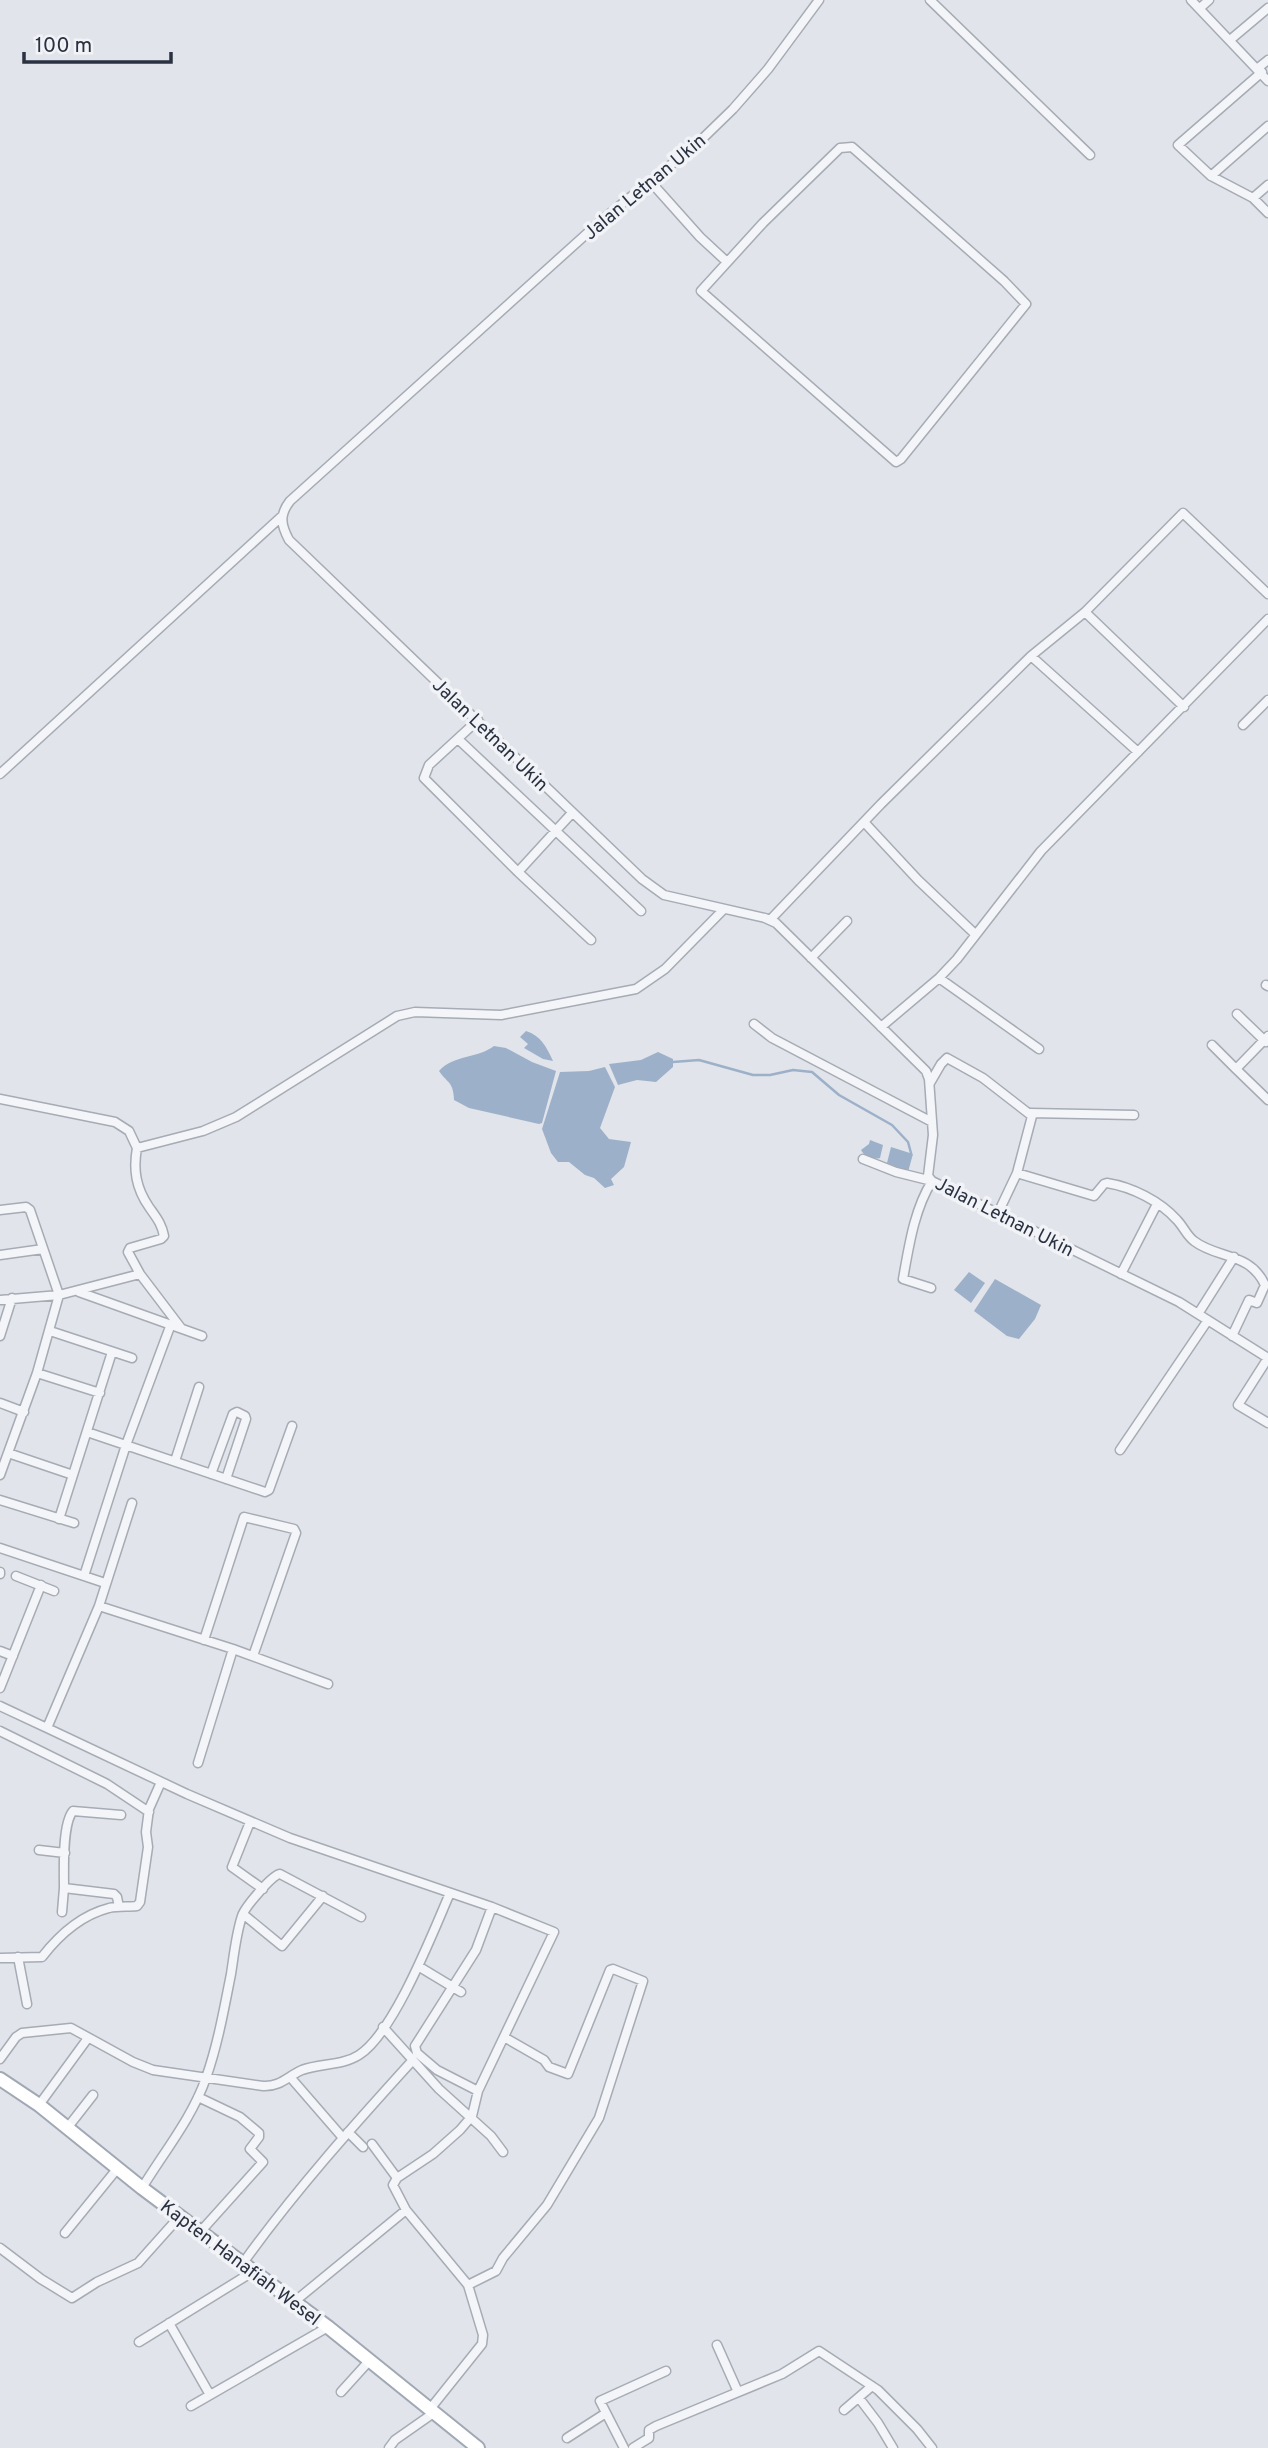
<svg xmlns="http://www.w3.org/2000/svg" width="1268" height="2448" viewBox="0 0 1268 2448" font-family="Overpass,sans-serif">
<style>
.water{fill:#9db0c9}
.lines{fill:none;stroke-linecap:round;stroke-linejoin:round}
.stream{stroke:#9db0c9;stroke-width:2.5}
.street-casing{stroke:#a6abb4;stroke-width:11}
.primary-casing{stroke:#a1a8b5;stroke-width:16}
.street{stroke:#f4f5f8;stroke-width:8}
.primary{stroke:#fff;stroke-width:12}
.labels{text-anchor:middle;stroke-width:7;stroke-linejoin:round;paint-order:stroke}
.street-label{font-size:19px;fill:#2a3141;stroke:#f1f3f7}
</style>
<rect width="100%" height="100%" fill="#e1e4ea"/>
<path class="water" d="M 526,1031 C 541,1036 546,1046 553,1061 L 543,1059 L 524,1048 L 528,1044 L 520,1037 Z
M 494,1046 L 506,1048 L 532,1062 L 556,1071 L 542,1123 L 539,1124 L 469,1108 L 454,1100 C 453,1081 448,1084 439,1071 C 453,1055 479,1058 494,1046 Z
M 658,1052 L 673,1059 L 673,1067 L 656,1082 L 637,1080 L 618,1085 L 609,1064 L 641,1060 Z
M 605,1067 L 615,1087 L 600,1128 L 609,1139 L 631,1142 L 624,1167 L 611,1179 L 614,1185 L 605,1188 L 594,1178 L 585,1175 L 569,1162 L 558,1162 L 551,1153 L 542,1129 L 560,1072 L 589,1071 Z
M 870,1140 L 883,1145 L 880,1158 C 873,1160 864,1156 861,1150 L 869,1144 Z
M 891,1147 L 913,1154 L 908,1172 L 887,1163 Z
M 969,1272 L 985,1283 L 971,1303 L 954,1290 Z
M 995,1279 L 1041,1305 L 1035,1319 L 1019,1339 L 1007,1336 L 974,1311 Z"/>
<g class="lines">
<path class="stream" d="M 673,1062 L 699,1060 L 753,1075 L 770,1075 L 793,1070 L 812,1072 L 839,1095 L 892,1125 L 908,1142 L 911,1153"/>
<defs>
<path id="street" d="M 819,0 L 768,69 L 733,109 L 698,143 L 603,219 L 290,501 C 279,515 281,525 289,540 L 642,879 L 664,895 L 765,918 L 776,923 L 926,1071 L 929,1079 L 933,1135 L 928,1176 L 932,1181 L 1179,1302 L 1268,1358
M 930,0 L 1090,155
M 1191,0 L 1268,81
M 1200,8 L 1209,0
M 1230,40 L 1268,8
M 1258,68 L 1268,60
M 1262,72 L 1178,145 L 1211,176 L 1253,198 L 1268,213
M 852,147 L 1004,281 L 1026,304 L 901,459 L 896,462 L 701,291 L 763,223 L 840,148 Z
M 1211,176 L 1268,126
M 650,181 L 700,237 L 727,262
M 1253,198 L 1268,185
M 1085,612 L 1184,707
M 1031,656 L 1138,752
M 478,720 L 429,765 L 424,778 L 518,872 L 591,940
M 1243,725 L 1268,700
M 458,739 L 641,911
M 0,774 L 281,517
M 864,822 L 918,880 L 975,934
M 518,872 L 572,813
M 770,920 L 881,804 L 1031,656 L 1085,612 L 1183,513 L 1268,594
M 811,958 L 847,921
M 939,978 L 1039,1049
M 1266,985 L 1268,986
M 1237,1014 L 1266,1042
M 754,1024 L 772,1038 L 932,1122
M 881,1027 L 939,978 L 957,959 L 1041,851 L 1268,619
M 1268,1036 L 1236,1069 L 1268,1100
M 1212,1045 L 1236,1069
M 930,1083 L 941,1064 L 947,1058 L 983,1078 L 1032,1116 L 1017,1173 L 998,1213
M 0,1099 L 115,1122 L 129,1131 L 137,1148 L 203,1131 L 236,1117 L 397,1016 L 415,1012 L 501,1015 L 636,989 L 665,969 L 724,909
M 1030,1113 L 1134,1115
M 137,1148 C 133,1170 136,1188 149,1207 C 156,1217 162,1224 164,1236 L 161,1239 L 130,1248 L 128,1252 L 140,1274 L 181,1328
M 863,1159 L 896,1172 L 932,1181 C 914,1210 909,1246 903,1279 L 931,1288
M 1017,1173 L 1094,1196 L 1104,1184 L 1107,1183 C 1132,1187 1160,1201 1177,1220 C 1183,1226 1187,1236 1194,1241 C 1217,1259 1250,1252 1265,1285 L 1257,1303 L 1249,1300 L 1232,1336
M 0,1210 L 26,1207 L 30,1210 L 59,1295 L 37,1373 L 0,1475
M 0,1255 L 43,1249
M 1121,1274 L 1157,1204
M 79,1292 L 202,1336
M 0,1300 L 59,1295 L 140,1274
M 1198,1314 L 1234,1257
M 50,1331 L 132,1358
M 0,1336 L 12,1298
M 1268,1358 L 1238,1405 L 1268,1423
M 37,1373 L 100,1393
M 0,1403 L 24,1412
M 87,1432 L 265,1492 L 269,1490 L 292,1426
M 1120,1450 L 1208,1320
M 8,1453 L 73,1475
M 175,1461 L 199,1387
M 211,1474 L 233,1414 L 237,1412 L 245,1416 L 246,1419 L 226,1479
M 0,1500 L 74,1523
M 59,1519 L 112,1352
M 0,1548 L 102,1582
M 0,1572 L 0,1574
M 16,1576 L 54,1591
M 84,1576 L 126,1445 L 171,1324
M 99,1606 L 132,1503
M 204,1640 L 244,1517 L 294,1529 L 296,1533 L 253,1656
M 233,1649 L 328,1684
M 0,1651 L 13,1656
M 0,1688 L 41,1585
M 0,1706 L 47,1728
M 0,1731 L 107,1784 L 149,1812
M 198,1763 L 233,1649 L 99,1606 L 47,1728 L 187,1794 L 290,1838 L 492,1907 L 554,1932 L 478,2091 L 472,2116 L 460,2130 L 433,2154 L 397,2178 L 393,2185 L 406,2210 L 468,2285
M 250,1822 L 232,1867 L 263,1889
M 39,1850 L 65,1853
M 119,1907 L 117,1897 L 114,1894 L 64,1888 C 64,1870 62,1824 73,1811 L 121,1815
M 62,1912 L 64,1888
M 243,1914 L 282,1946 L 323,1896
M 18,1957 L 27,2004
M 0,1958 L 42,1957 C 59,1935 82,1915 109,1908 C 118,1906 128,1907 137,1906 L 140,1902 L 148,1847 L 146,1832 L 149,1809 L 161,1782
M 418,1966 L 461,1992
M 383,2027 L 439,2089 L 491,2136 L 503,2152
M 0,2059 L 16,2037 L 22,2033 L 71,2028 L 133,2062 L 153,2070 L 263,2086 C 280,2087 288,2076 302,2070 C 320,2063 342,2066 359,2055 C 394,2033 433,1932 450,1893
M 291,2078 L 343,2138
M 478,2091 L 437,2070 L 417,2053 L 415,2046 L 476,1950 L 492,1907
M 198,2097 L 240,2117 L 259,2133 L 259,2137 L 250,2149 L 263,2162 L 201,2231
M 39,2105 L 88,2038
M 68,2127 L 93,2095
M 348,2132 L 363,2147
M 372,2144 L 397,2178
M 142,2188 C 164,2152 192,2118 206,2078 C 218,2044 224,2009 231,1974 C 234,1955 236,1934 242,1916 C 245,1907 272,1875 280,1874 L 361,1917
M 65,2233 L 117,2169
M 0,2248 L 41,2279 L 72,2298 L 97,2282 L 138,2263 L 180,2216
M 243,2263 C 294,2192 353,2126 412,2061
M 294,2302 L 406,2210
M 169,2323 L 210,2395
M 139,2342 L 254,2271
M 717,2345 L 738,2392
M 341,2392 L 370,2360
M 859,2398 L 878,2423 L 893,2448
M 191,2406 L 328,2327
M 430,2409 L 482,2344 L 483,2335 L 468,2285 L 496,2271 L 503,2258 L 547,2205 L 599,2118 L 643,1981 L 613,1969 L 610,1970 L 568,2074 L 549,2067 L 544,2060 L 504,2037
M 844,2410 L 872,2386
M 567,2438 L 606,2413
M 389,2448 L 395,2440 L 435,2412
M 624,2448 L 600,2401 L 666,2371
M 633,2448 L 649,2438 L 649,2430 L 656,2426 L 782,2374 L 819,2351 L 878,2390 L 917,2429 L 932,2448"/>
<path id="primary" d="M 0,2079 L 39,2105 L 142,2188 L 328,2327 L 478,2448"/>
</defs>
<use href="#street" class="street-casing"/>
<use href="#primary" class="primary-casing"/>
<use href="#street" class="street"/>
<use href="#primary" class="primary"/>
</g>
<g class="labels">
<g class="street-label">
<text transform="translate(644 186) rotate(-40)" y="7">Jalan Letnan Ukin</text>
<text transform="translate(491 734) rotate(44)" y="7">Jalan Letnan Ukin</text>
<text transform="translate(1005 1216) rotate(27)" y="7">Jalan Letnan Ukin</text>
<text transform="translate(241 2262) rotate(37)" y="7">Kapten Hanafiah Wesel</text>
</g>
</g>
<path d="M24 52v10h147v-10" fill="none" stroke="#2a3141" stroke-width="3.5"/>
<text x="35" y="52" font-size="21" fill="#2a3141" stroke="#f1f3f7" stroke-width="5" paint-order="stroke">100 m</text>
</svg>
